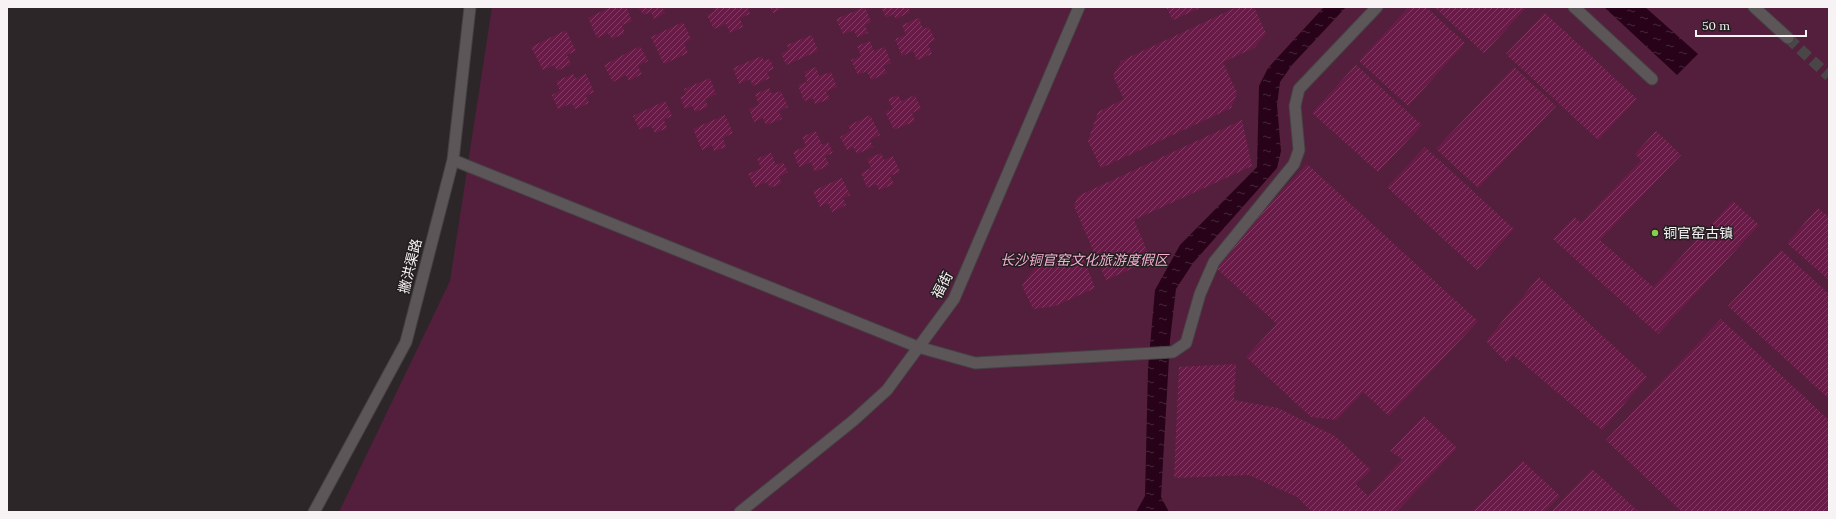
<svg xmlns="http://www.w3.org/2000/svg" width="1836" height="519" viewBox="0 0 1836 519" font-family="Lora,'Noto Sans SC',serif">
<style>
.green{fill:#541f3c}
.water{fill:url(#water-ripples)}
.building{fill:url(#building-hatch)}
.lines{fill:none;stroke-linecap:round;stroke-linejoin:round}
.minor-tunnel{stroke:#4a4547;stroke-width:11;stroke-dasharray:11 5.5;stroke-linecap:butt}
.minor-casing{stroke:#464143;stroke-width:13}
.tertiary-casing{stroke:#464143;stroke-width:13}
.minor{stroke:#5c5659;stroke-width:11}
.tertiary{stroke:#5c5659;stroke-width:11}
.poi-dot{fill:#86cf4b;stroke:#221d1f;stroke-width:1.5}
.labels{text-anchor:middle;stroke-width:3;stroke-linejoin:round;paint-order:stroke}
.poi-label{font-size:14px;fill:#f7f2f4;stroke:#221d1f;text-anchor:start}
.park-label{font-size:14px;font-style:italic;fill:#f5b0d1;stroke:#221d1f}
.street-label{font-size:14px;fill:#f7f2f4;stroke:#221d1f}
</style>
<defs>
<pattern id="water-ripples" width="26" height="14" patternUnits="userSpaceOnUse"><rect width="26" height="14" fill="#280218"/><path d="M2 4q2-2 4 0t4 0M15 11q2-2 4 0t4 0" fill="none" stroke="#48273a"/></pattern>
<pattern id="building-hatch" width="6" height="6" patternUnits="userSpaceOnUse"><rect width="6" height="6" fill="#691b48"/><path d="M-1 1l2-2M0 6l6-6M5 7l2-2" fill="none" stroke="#7f3d63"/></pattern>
</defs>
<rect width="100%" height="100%" fill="#2c2629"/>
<path class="green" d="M 492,7 L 1829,7 L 1829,512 L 339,512 L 450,281 Z"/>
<path class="water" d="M 1324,7 L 1346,7 L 1292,65 L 1280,82 L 1277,105 L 1281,151 L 1277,168 L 1193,263 L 1176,289 L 1170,340 L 1161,497 L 1169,512 L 1136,512 L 1145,496 L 1148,368 L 1155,290 L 1180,245 L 1257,167 L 1259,86 L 1268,68 Z
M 1604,7 L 1645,7 L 1698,54 L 1677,75 Z"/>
<path class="building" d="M 611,7 L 626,7 L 632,21 L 622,25 L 625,33 L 612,39 L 608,33 L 597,38 L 588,18 Z
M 639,7 L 662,7 L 665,13 L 654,19 L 651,12 L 643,15 Z
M 713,7 L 747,7 L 750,14 L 740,18 L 743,27 L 730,33 L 726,24 L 714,29 L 707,15 L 715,11 Z
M 770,7 L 786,7 L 773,13 Z
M 865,7 L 871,22 L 865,25 L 868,33 L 857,37 L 854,30 L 843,34 L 836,19 Z
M 881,7 L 908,7 L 910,12 L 896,19 L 893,14 L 886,18 Z
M 1166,7 L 1202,7 L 1173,20 Z
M 1237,7 L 1254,7 L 1266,33 L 1254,48 L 1223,62 L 1237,93 L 1231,108 L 1101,168 L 1088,141 L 1098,112 L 1124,99 L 1113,76 L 1121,61 Z
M 1409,7 L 1426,7 L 1465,43 L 1408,106 L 1359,61 Z
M 1434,7 L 1527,7 L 1484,53 Z
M 1545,13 L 1637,99 L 1598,140 L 1506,54 Z
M 919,18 L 923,29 L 929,27 L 935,40 L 928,44 L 932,54 L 917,60 L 913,51 L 902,56 L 895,39 L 906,35 L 902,25 Z
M 683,22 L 691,39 L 684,43 L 688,53 L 664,64 L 651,37 Z
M 566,30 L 576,51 L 567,55 L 571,64 L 557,71 L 554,65 L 543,70 L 531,47 Z
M 812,35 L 818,51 L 786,65 L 781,53 L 789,50 L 787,45 Z
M 870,41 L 874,51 L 885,47 L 891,63 L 883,66 L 887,73 L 871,80 L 867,71 L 858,75 L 851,60 L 861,56 L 857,46 Z
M 640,46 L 648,61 L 638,66 L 642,74 L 629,81 L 626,75 L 613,82 L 604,65 Z
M 762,56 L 764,61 L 770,59 L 774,69 L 767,72 L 770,78 L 753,86 L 750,79 L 739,84 L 733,68 Z
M 1356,65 L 1422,125 L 1378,172 L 1312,113 Z
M 816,67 L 819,76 L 831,72 L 837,87 L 826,91 L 830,99 L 815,104 L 813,98 L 804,101 L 798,85 L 807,82 L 804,72 Z
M 1514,67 L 1556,106 L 1478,188 L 1436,149 Z
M 573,74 L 576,79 L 586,74 L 594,92 L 586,96 L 589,103 L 575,109 L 572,103 L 558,109 L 552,95 L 560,91 L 556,81 Z
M 710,78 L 716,94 L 705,99 L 708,107 L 695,112 L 692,106 L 685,109 L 680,97 L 686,94 L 684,89 Z
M 769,88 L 772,94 L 781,91 L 788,107 L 779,111 L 782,119 L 766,125 L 763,118 L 754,122 L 749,109 L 759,105 L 755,94 Z
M 898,95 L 901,101 L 915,95 L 921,109 L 912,113 L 915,121 L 894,130 L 885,112 L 893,109 L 888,99 Z
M 665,101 L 672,116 L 664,120 L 667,128 L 655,133 L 651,125 L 640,130 L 633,116 Z
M 725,115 L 733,133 L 723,138 L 726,147 L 714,151 L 712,145 L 702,150 L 693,129 Z
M 870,115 L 880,135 L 870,140 L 873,147 L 857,154 L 853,147 L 847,150 L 840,137 L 851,131 L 848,126 Z
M 1242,120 L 1252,166 L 1134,220 L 1151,260 L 1106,280 L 1074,206 L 1078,196 Z
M 816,131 L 822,145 L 828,142 L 833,153 L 825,156 L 829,165 L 815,172 L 811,162 L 799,167 L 793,152 L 806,146 L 802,137 Z
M 1656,131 L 1681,155 L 1600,240 L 1653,287 L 1733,201 L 1759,225 L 1658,334 L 1553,239 L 1574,217 L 1581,223 L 1641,160 L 1635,154 Z
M 1425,147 L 1514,229 L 1477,270 L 1387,187 Z
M 771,153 L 776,165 L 783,162 L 788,172 L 779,177 L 782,183 L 770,188 L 767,182 L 755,187 L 748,174 L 761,168 L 757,159 Z
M 881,153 L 884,160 L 893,156 L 900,172 L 890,176 L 894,184 L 879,190 L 876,184 L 867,188 L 861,173 L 871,168 L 867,159 Z
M 1307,164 L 1478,321 L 1389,416 L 1363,392 L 1337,420 L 1311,417 L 1246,357 L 1277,324 L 1213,265 Z
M 842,178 L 850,195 L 843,198 L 846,205 L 832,212 L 828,203 L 820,207 L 813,191 Z
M 1818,208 L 1829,217 L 1829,280 L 1787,243 Z
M 1781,250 L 1829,294 L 1829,399 L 1728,306 Z
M 1074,253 L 1083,257 L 1095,288 L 1055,306 L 1033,309 L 1022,286 L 1035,267 Z
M 1539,277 L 1647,377 L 1602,430 L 1513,355 L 1507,363 L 1486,341 Z
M 1721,319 L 1829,420 L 1829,512 L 1682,512 L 1606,440 Z
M 1236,364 L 1234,400 L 1278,408 L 1335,436 L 1371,470 L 1356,484 L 1368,496 L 1402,459 L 1390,451 L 1424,416 L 1457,448 L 1396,512 L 1312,512 L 1297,497 L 1249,475 L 1174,478 L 1179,367 Z
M 1523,461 L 1560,496 L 1545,512 L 1472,512 Z
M 1592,469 L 1639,512 L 1551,512 Z"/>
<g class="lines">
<path class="minor-tunnel" d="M 1788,38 L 1829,76"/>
<defs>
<path id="minor" d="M 1574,7 L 1652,79
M 453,160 L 918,347 L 975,363 L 1173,352 L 1186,343 L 1200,294 L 1214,262 L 1294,164 L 1299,150 L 1295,106 L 1299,89 L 1377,7
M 314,512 L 406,342 L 453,160 L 470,7"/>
<path id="tertiary" d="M 1754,7 L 1788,38
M 740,512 L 854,420 L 887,390 L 954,299 L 1079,7"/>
</defs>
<use href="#minor" class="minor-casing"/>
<use href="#tertiary" class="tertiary-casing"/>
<use href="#minor" class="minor"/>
<use href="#tertiary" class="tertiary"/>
</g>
<circle class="poi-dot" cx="1655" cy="233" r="4"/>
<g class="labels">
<g class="poi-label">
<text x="1663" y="238">铜官窑古镇</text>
</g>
<g class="park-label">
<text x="1084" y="265">长沙铜官窑文化旅游度假区</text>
</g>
<g class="street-label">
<text transform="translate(410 266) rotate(-76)" y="5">撇洪渠路</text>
<text transform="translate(942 285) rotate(-62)" y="5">福街</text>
</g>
</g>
<rect width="1836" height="519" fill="none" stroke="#f7f2f4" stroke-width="16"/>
<path d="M1696 30v6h110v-6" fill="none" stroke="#f7f2f4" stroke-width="2"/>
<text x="1702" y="30" font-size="12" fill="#f7f2f4" stroke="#221d1f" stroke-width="3" paint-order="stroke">50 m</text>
</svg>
